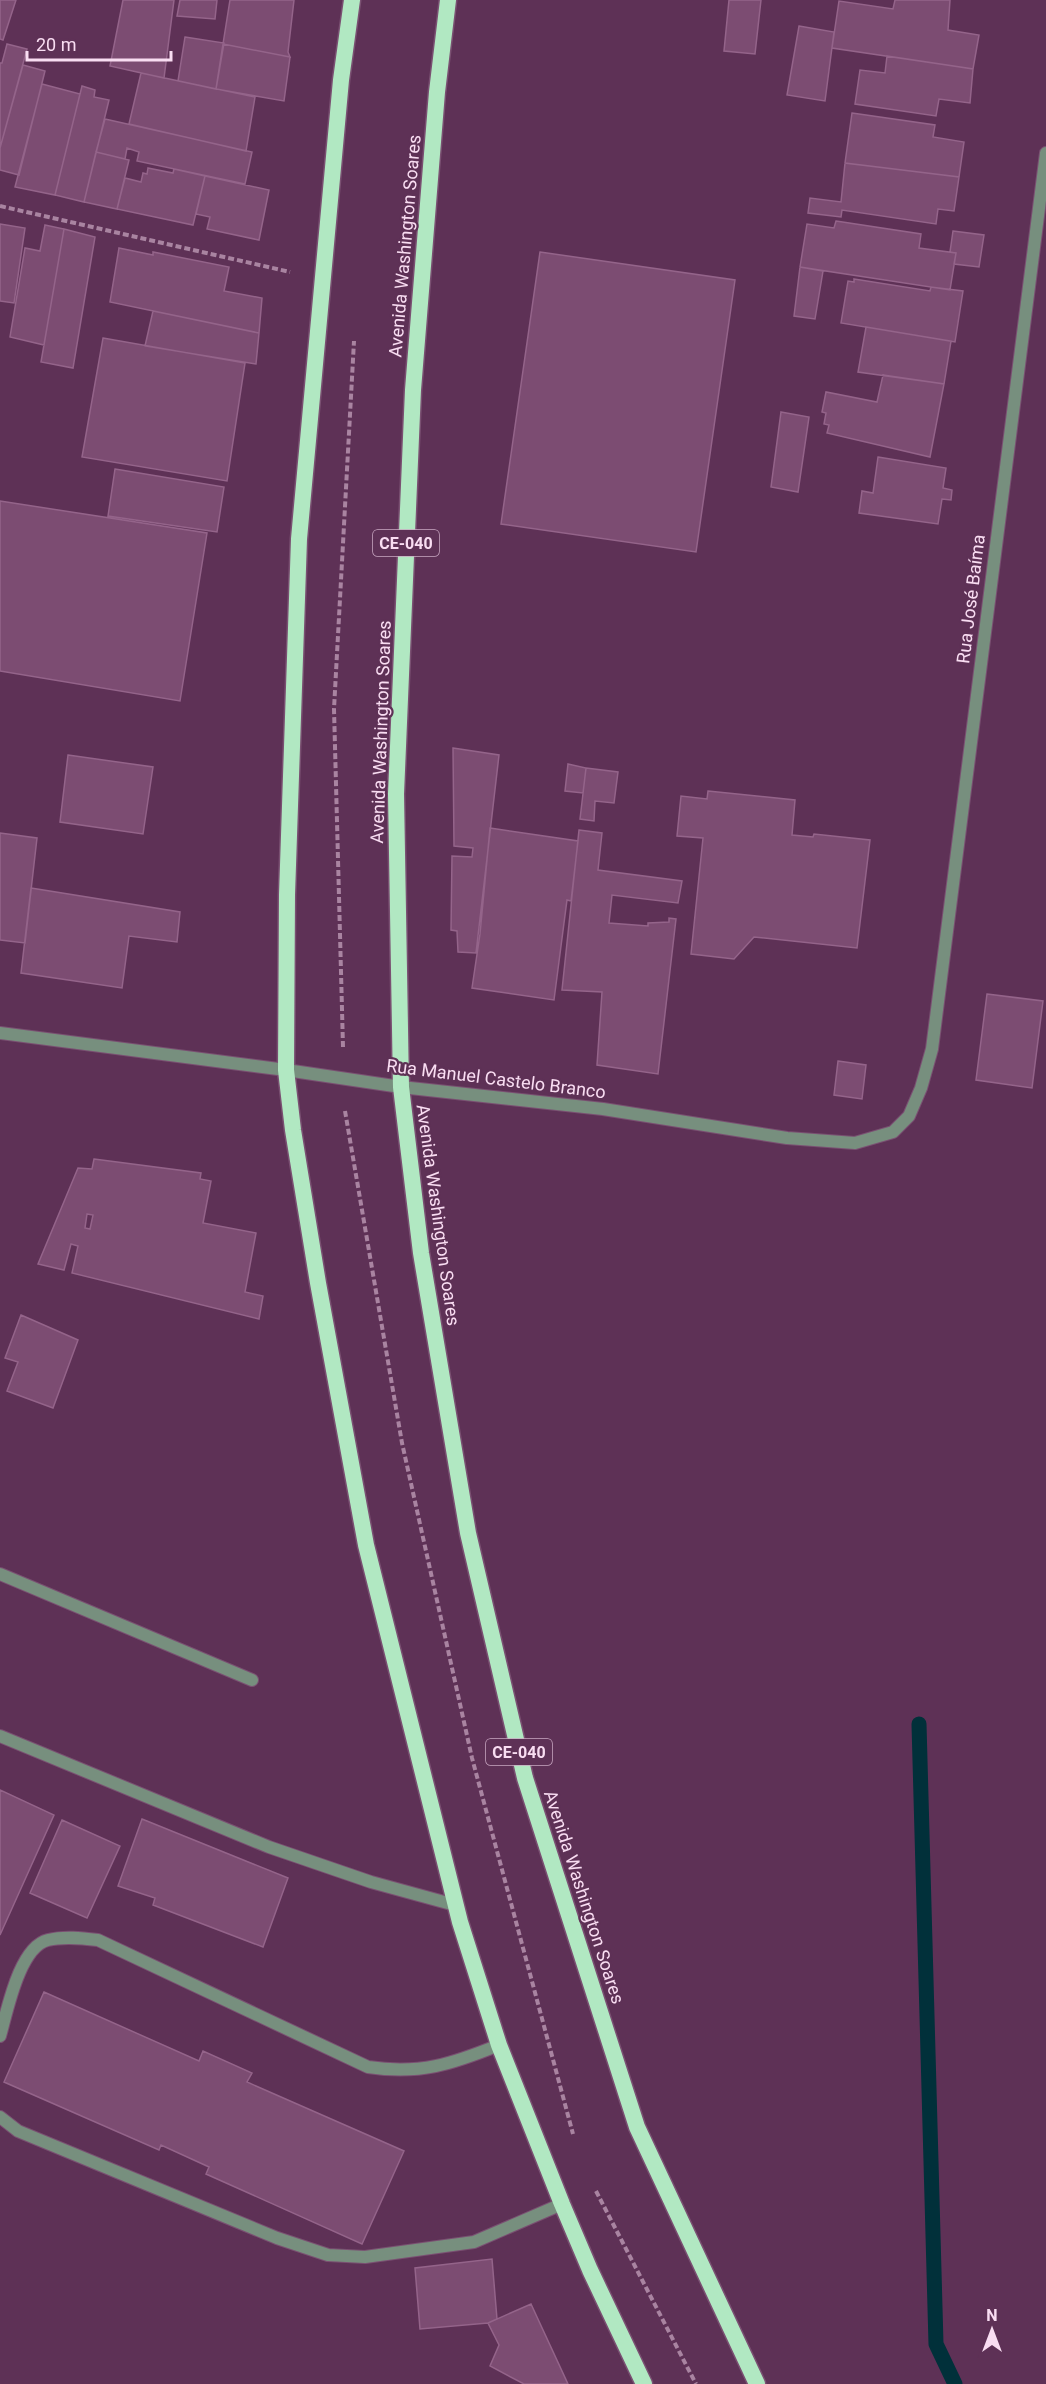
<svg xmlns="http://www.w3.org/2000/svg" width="1046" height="2384" viewBox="0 0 1046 2384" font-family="Roboto,sans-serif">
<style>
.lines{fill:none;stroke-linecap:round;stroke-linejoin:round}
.stream{stroke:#01303a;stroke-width:15}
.building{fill:#7c4c72;stroke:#94648a;stroke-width:1.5;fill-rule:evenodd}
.service-casing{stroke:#7a5072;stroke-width:14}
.minor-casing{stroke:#7a5072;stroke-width:14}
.tertiary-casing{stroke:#7a5072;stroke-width:14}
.trunk-casing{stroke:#7a5072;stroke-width:19}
.path{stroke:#a984a1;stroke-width:4;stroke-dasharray:6 3;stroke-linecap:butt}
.service{stroke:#778f7e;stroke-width:12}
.minor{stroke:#778f7e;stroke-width:12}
.tertiary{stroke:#778f7e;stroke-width:12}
.trunk{stroke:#b1e8c2;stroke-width:16}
.labels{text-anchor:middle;stroke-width:4.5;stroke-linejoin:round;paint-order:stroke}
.shield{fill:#5e3156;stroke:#caa9c3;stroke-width:1.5}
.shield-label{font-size:16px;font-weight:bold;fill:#f9ddf2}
.street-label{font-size:18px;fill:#f9ddf2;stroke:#5e3156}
</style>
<rect width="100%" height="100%" fill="#5e3156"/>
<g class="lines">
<path class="stream" d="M 919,1724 L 936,2344 L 955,2384"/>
</g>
<path class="building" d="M 0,0 L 16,0 L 3,40 L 0,39 Z
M 123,0 L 174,0 L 164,78 L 110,66 Z
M 180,0 L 217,0 L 215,19 L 177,16 Z
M 230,0 L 294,0 L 288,52 L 290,57 L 223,44 Z
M 729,0 L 761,0 L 755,54 L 724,51 Z
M 895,0 L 950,0 L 948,30 L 979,35 L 973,69 L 832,48 L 839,1 L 893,9 Z
M 799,26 L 834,32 L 825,101 L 787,95 Z
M 185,37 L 224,43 L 216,89 L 178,81 Z
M 7,44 L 27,49 L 0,148 L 0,63 L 2,63 Z
M 223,44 L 290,57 L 284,101 L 216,89 Z
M 887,56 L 973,69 L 970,103 L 939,99 L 936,116 L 855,104 L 860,70 L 885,73 Z
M 23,65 L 45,71 L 19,175 L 0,170 L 0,148 Z
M 141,73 L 255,97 L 246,151 L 129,124 Z
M 42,84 L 80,94 L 55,195 L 15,187 Z
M 82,86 L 95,90 L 94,97 L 109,100 L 84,202 L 55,195 Z
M 852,113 L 935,125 L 933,137 L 964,142 L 959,177 L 845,163 Z
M 105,119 L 252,152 L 245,184 L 137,161 L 139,152 L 127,148 L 125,159 L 96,152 Z
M 96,152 L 129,160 L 117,209 L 84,202 Z
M 845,163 L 959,177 L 954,211 L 938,209 L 936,224 L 842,210 L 841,217 L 808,213 L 810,198 L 841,202 Z
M 148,168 L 173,173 L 174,169 L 205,176 L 193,225 L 117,209 L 125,178 L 141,182 L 143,173 L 147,174 Z
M 205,176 L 269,190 L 259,240 L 207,229 L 210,217 L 196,214 Z
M 836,221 L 921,234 L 919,248 L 956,253 L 950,290 L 800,267 L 807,224 L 834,228 Z
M 0,224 L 25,228 L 14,303 L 0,301 Z
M 45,225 L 64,229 L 44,345 L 10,337 L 25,248 L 40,251 Z
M 64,229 L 95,237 L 73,368 L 41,362 Z
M 953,231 L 984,235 L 979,267 L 954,264 L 956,253 L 950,252 Z
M 119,248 L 153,255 L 153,252 L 229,267 L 224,291 L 262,298 L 259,333 L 110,302 Z
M 540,252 L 735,280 L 696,552 L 501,524 Z
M 800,267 L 823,271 L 815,319 L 794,316 Z
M 854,279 L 930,291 L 931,287 L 963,291 L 955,342 L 841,323 L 848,281 L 854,282 Z
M 153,311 L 259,333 L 256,364 L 145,346 Z
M 866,327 L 951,341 L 944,384 L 858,372 Z
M 103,338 L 245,363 L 227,481 L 82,457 Z
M 883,375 L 944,384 L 930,457 L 827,433 L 829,425 L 824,424 L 826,413 L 822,412 L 826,392 L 877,402 Z
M 781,412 L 809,417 L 798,492 L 771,487 Z
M 878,457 L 946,468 L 943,488 L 952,490 L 951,500 L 942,499 L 938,524 L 859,513 L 862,491 L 873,493 Z
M 115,469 L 224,487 L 217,532 L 108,516 Z
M 0,501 L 207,533 L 180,701 L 0,671 Z
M 453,748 L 499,755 L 476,953 L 458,952 L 457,931 L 451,930 L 452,856 L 472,857 L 473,848 L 454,846 Z
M 68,755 L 153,767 L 143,834 L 60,822 Z
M 568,764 L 586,768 L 583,793 L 565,791 Z
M 586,768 L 618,772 L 614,803 L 595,801 L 594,821 L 580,819 Z
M 708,791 L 795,800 L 792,835 L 813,837 L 814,834 L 870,840 L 857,948 L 754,937 L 734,959 L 691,954 L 703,838 L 677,836 L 681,796 L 707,799 Z
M 490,828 L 578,841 L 571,901 L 567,900 L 554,1000 L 472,988 L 480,934 Z
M 579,830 L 602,833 L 598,870 L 682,881 L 678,903 L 612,895 L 609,923 L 648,926 L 648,923 L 669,922 L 669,918 L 676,919 L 658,1074 L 597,1065 L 602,992 L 562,990 Z
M 0,833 L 37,838 L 25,943 L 0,940 Z
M 31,888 L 180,912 L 177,942 L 129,936 L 122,988 L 21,973 Z
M 987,994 L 1043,1001 L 1032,1088 L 976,1080 Z
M 838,1061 L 866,1065 L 862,1099 L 834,1095 Z
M 94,1159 L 201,1173 L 200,1179 L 211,1181 L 203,1223 L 256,1233 L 245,1292 L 263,1296 L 259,1319 L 72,1273 L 78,1246 L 71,1244 L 64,1270 L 38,1264 L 78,1168 L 92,1169 ZM 87,1214 L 93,1215 L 90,1229 L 85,1228 Z
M 21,1315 L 78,1340 L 53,1408 L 7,1391 L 18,1362 L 5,1358 Z
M 0,1790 L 54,1815 L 0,1935 Z
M 142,1819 L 288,1878 L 263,1947 L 153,1905 L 155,1898 L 118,1886 Z
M 62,1820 L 120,1846 L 87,1918 L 30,1893 Z
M 44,1992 L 199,2061 L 203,2051 L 252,2073 L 247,2082 L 404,2151 L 362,2244 L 206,2174 L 209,2167 L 161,2145 L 159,2150 L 4,2082 Z
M 492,2259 L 497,2319 L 488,2323 L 420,2329 L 415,2268 Z
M 531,2304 L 568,2384 L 524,2384 L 490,2366 L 499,2345 L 488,2323 Z"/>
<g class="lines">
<defs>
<path id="service" d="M 0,1574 L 252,1680
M 0,1736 L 269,1847 L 371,1882 L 455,1905
M 0,2036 C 7,2012 19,1947 48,1940 C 64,1936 82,1938 98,1940 L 368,2067 C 420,2075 452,2064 499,2045
M 0,2117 L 18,2131 L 277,2238 L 328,2255 L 365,2257 L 474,2242 L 562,2204"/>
<path id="minor" d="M 286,1070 L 401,1087 L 603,1109 L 787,1138 L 855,1143 L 893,1132 L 909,1116 L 921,1088 L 932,1049 L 1046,153"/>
<path id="tertiary" d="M 0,1033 L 286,1070"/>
<path id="trunk" d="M 352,0 L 341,80 L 299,539 L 287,895 L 286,1070 L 293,1130 L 318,1283 L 366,1545 L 460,1922 L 499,2045 L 562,2204 L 590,2270 L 644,2384
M 448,0 L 437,92 L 413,390 L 396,794 L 401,1087 L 421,1253 L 468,1533 L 525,1778 L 637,2127 L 757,2384"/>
</defs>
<use href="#service" class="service-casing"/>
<use href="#minor" class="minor-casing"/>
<use href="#tertiary" class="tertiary-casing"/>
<use href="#trunk" class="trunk-casing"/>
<path class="path" d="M 0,206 L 290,272
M 343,1047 L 334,709 L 354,341
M 345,1111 L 402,1443 L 472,1758 L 573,2134
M 596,2191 L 696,2384"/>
<use href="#service" class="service"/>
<use href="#minor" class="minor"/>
<use href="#tertiary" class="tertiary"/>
<use href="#trunk" class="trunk"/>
</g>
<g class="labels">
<g class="shield">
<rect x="373" y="530" width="66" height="26" rx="4.5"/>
<rect x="486" y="1739" width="66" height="26" rx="4.5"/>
</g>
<g class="shield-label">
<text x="406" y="549">CE-040</text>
<text x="519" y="1758">CE-040</text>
</g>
<g class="street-label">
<text transform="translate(405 246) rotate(-85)" y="6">Avenida Washington Soares</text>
<text transform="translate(971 599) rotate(-83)" y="6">Rua José Baíma</text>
<text transform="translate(381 732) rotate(-88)" y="6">Avenida Washington Soares</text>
<text transform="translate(496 1079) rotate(7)" y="6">Rua Manuel Castelo Branco</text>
<text transform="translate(438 1215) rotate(82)" y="6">Avenida Washington Soares</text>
<text transform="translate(584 1897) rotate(72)" y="6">Avenida Washington Soares</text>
</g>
</g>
<g transform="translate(992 2330)" stroke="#5e3156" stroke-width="4.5" paint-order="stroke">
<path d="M0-4.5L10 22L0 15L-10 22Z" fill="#f9ddf2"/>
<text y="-9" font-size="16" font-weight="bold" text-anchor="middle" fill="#f9ddf2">N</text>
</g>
<path d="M27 51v9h144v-9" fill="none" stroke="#f9ddf2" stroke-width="3"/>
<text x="36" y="51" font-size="18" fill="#f9ddf2" stroke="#5e3156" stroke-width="4.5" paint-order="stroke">20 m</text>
</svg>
